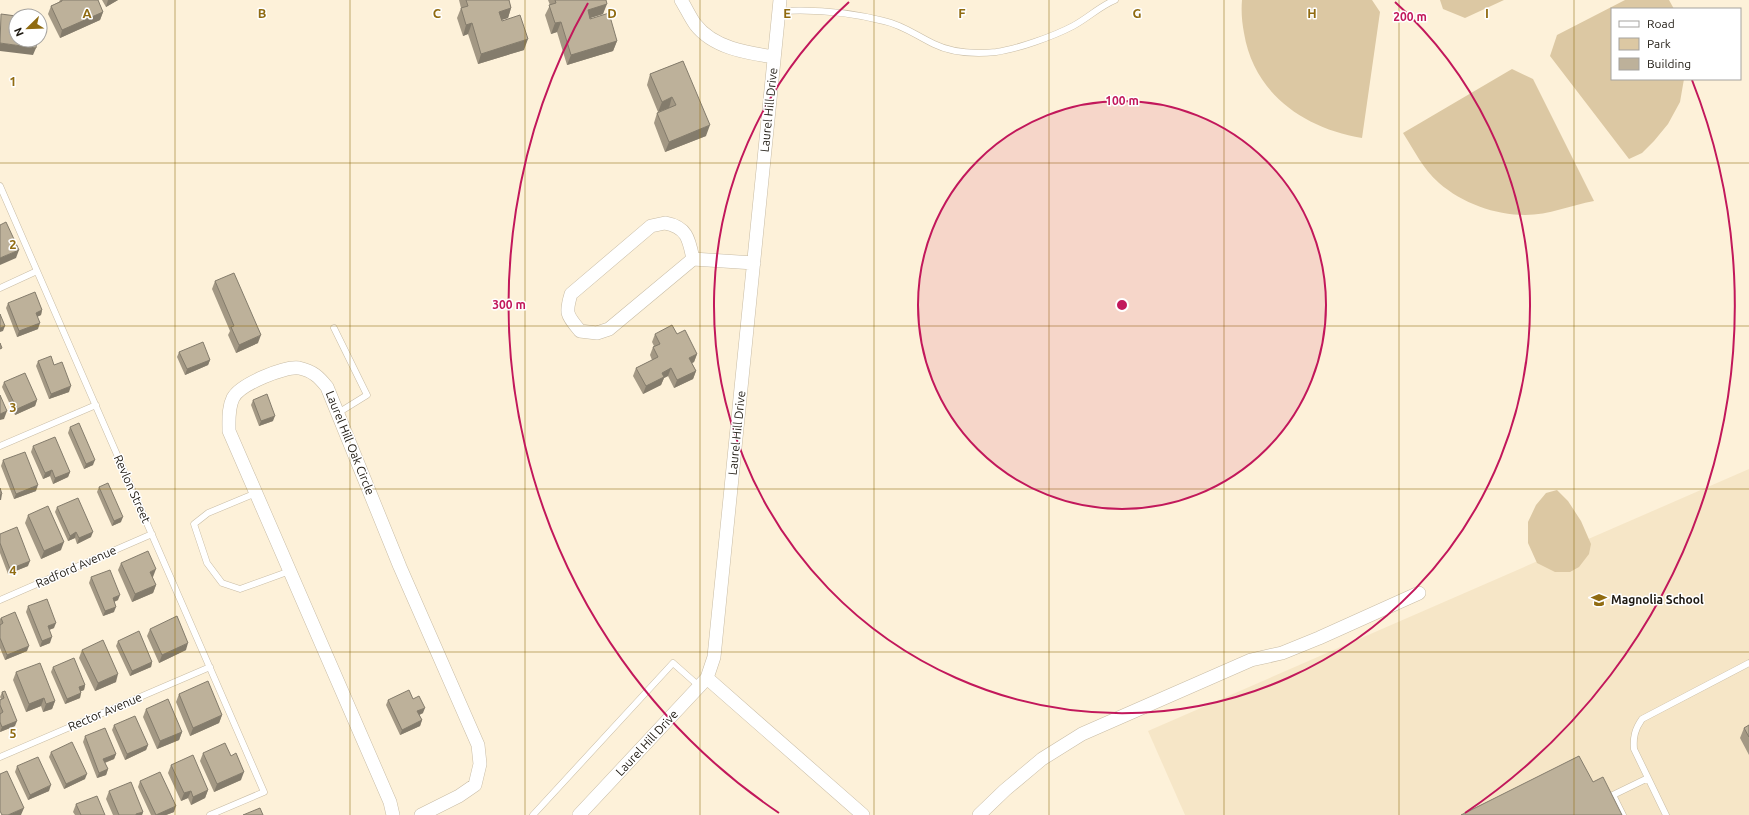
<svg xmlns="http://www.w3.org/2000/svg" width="1749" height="815" viewBox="0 0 1749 815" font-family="Ubuntu,sans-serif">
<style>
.built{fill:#f6e6c7}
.green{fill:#dcc8a3}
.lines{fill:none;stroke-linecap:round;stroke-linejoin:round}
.service-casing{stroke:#c8bca5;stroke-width:7}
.minor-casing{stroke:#c8bca5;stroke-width:14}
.service{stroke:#fff;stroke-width:6}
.minor{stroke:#fff;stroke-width:13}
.wall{fill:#a39884}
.shaded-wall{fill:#847c6c}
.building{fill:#bdb19a;stroke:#847c6c}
.grid{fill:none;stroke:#906b11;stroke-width:1;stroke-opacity:0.55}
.ring{fill:none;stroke:#c2185b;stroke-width:2}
.labels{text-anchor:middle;stroke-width:3;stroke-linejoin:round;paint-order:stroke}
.street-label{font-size:12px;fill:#1e1911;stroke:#fff}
.poi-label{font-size:12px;font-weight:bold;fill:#1e1911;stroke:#fff;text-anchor:start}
.grid-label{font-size:13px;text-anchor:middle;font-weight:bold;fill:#906b11;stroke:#fff;stroke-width:3;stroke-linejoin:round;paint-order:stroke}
.centre{fill:#c2185b;stroke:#fff;stroke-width:2}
.ring-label{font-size:12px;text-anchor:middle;font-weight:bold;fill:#c2185b;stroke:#fff;stroke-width:3;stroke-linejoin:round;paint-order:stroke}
</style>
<rect width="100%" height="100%" fill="#fdf1d9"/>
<path class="built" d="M 1749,469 L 1749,815 L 1185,815 L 1148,731 Z"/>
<path class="green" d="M 1242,0 L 1372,0 L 1380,12 L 1362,138 C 1304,128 1254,94 1244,33 C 1242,22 1241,12 1242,0 Z
M 1440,0 L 1504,0 L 1465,18 L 1443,9 Z
M 1625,0 L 1669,0 L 1674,9 L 1612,9 L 1612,79 L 1684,79 L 1680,102 L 1668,124 L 1654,141 L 1642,153 L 1629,159 L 1550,56 L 1557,35 Z
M 1512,69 L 1533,79 L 1594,201 C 1571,205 1549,215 1525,215 C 1495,215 1462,203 1439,183 C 1423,169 1414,150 1403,133 Z
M 1557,490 L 1568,501 L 1581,521 L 1591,544 L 1589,554 L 1579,567 L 1570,572 L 1555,572 L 1537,563 L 1528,543 L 1528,522 L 1536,505 L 1546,493 Z"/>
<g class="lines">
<defs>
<path id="service" d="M 779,11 C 814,9 850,12 884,21 C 903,25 917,36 934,44 C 952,53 975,54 996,52 C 1018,49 1054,36 1073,26 C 1088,18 1100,6 1115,0
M 0,186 L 264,792 L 210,815
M 0,288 L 37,271
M 334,328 L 367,395 L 338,413
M 0,446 L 96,405
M 256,493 L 208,513 L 194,524 L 207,563 L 222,583 L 240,589 L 290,571
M 0,600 L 152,534
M 0,757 L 210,667
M 533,815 L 673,663 L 699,686
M 1623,815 L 1613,795 L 1648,778
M 1666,815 L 1634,749 C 1633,737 1635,729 1642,719 L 1749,663"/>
<path id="minor" d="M 681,0 C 686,8 690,17 695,24 C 713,48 747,53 774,57
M 665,223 C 687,227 689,239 693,259 L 609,329 L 597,333 L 580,331 C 567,315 565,314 571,294 L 651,226 Z
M 693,259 L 754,263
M 707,678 L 863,815
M 393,815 L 390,802 L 229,431 C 229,420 228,408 233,398 C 240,384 285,366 299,368 C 313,371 319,377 327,387 L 400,567 L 478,745 L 480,764 L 475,785 L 459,796 L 421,815
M 579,815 L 707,678 L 714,657 L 780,0
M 979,815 L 1005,790 L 1042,759 L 1082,734 L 1251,660 L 1282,653 L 1319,638 L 1419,593"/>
</defs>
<use href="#service" class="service-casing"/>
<use href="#minor" class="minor-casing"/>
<use href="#service" class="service"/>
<use href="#minor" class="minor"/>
</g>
<path class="wall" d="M 60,0 L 98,0 L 103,12 L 100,20 L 60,38 L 48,14 L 51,6 L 59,2 Z
M 102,0 L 118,0 L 106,7 Z
M 459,0 L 509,0 L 511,8 L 508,18 L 501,20 L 524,50 L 478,64 L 468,34 L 463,36 L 457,18 L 461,8 Z
M 548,0 L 606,0 L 603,14 L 590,18 L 617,41 L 613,51 L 567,65 L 557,32 L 551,34 L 545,15 L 550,5 Z
M 683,61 L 706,136 L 665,152 L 654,123 L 657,113 L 669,108 L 658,112 L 647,85 L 650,74 Z
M 215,281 L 258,343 L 236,353 L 228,335 L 230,331 L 212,289 Z
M 8,303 L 42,310 L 41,315 L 37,317 L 38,329 L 17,337 L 6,308 Z
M 655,334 L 677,334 L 697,354 L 694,362 L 692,363 L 696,371 L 693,379 L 674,388 L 668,376 L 664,378 L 661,385 L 643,394 L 633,376 L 636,368 L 652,360 L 650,355 L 653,347 L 654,346 L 652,342 Z
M 179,352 L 210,360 L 208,365 L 185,375 L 177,357 Z
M 38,361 L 54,365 L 69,392 L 49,399 L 36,366 Z
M 4,382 L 37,400 L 35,406 L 15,415 L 2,387 Z
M 253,400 L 273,421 L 259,426 L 251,405 Z
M 70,427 L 93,465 L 84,469 L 68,433 Z
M 33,446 L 70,472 L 68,477 L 53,484 L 50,476 L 43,479 L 31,452 Z
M 3,460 L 36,491 L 14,499 L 1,466 Z
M 99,487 L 121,522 L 112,526 L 97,492 Z
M 57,507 L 91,537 L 77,544 L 75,538 L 68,541 L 55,512 Z
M 28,515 L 61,550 L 41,559 L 25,523 Z
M 0,534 L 28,566 L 8,574 L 0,553 Z
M 121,563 L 153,577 L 152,578 L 156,585 L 153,593 L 132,602 L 118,570 Z
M 91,577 L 118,600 L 114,602 L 114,612 L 103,616 L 89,583 Z
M 28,606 L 54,628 L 49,630 L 50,643 L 40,647 L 26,612 Z
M 1,618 L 27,651 L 5,660 L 0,648 L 0,619 Z
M 150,629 L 186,650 L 159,663 L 147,636 Z
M 118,641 L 152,662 L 151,667 L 130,676 L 116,646 Z
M 82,650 L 116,682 L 95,691 L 79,658 Z
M 53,667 L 85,685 L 84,690 L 81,691 L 80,698 L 65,704 L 51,672 Z
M 16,672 L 55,701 L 52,709 L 43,712 L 41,706 L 26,712 L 13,680 Z
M 2,692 L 15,726 L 0,732 L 0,700 L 1,699 L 0,697 Z
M 179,694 L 222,715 L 219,723 L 190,736 L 176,702 Z
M 413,699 L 423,713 L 419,715 L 422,720 L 420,726 L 400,735 L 386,705 L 388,700 Z
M 146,709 L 182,732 L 179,740 L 157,749 L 143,717 Z
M 114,725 L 148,745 L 146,750 L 125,760 L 112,730 Z
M 1749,725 L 1749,755 L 1740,738 L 1744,728 Z
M 85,736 L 116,754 L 114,759 L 105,763 L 108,769 L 106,775 L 97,778 L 83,742 Z
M 51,752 L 85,779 L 64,789 L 49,757 Z
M 203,753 L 241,780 L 214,792 L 200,761 Z
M 171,765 L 208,790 L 205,798 L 191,805 L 188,798 L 181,801 L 168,773 Z
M 17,766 L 49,791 L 28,800 L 15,772 Z
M 140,781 L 174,812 L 166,815 L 151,815 L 138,787 Z
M 109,791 L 143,812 L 142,815 L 113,815 L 106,799 Z
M 76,804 L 105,815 L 75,815 L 73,812 Z"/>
<path class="shaded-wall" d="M 108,0 L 118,0 L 106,7 Z
M 607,4 L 603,14 L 584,20 L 588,10 Z
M 511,8 L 508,18 L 495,22 L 499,12 Z
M 103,12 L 100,20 L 60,38 L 62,30 Z
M 561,22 L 557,32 L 551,34 L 555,23 Z
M 472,23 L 468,34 L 463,36 L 466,25 Z
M 528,39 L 524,50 L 478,64 L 481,54 Z
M 617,41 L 613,51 L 567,65 L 571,55 Z
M 0,43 L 36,48 L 33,55 L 0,51 Z
M 672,97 L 669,108 L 658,112 L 662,102 Z
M 710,125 L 706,136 L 665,152 L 669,142 Z
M 19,250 L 16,258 L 0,265 L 0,258 Z
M 42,310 L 41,315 L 34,318 L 36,313 Z
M 40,323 L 38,329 L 17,337 L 19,331 Z
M 5,326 L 3,331 L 0,332 L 0,328 Z
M 261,335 L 258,343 L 236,353 L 239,345 Z
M 697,354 L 694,362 L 686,366 L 689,358 Z
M 210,360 L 208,365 L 185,375 L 187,369 Z
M 671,368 L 668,376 L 664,378 L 661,385 L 643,394 L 646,386 L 662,373 Z
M 696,371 L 693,379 L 674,388 L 677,380 Z
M 71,386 L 69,392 L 49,399 L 51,394 Z
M 37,400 L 35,406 L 15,415 L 17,409 Z
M 7,411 L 4,419 L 0,420 L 0,414 Z
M 275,416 L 273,421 L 259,426 L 261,421 Z
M 95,460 L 93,465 L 84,469 L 86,464 Z
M 52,470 L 50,476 L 43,479 L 45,473 Z
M 70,472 L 68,477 L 53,484 L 55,478 Z
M 38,485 L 36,491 L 14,499 L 16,494 Z
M 2,494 L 1,500 L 0,500 L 0,495 Z
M 123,517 L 121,522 L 112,526 L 114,521 Z
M 76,532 L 75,538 L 68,541 L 70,536 Z
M 93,532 L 91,537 L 77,544 L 79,538 Z
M 64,542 L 61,550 L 41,559 L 44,551 Z
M 30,561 L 28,566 L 8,574 L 10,569 Z
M 156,569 L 153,577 L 147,580 L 150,572 Z
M 156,585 L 153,593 L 132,602 L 135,594 Z
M 120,595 L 118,600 L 111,603 L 113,598 Z
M 116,607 L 114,612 L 103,616 L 105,611 Z
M 56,623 L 54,628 L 46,631 L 48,626 Z
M 52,637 L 50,643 L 40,647 L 42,641 Z
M 188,643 L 186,650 L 159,663 L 162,655 Z
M 29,646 L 27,651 L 5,660 L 7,655 Z
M 152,662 L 151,667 L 130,676 L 132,671 Z
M 118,674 L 116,682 L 95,691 L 98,683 Z
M 85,685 L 84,690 L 77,693 L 79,687 Z
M 81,693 L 80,698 L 65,704 L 67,699 Z
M 44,698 L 41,706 L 26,712 L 29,704 Z
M 55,701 L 52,709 L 43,712 L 46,704 Z
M 425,708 L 423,713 L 415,717 L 417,711 Z
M 222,715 L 219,723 L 190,736 L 193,728 Z
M 422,720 L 420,726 L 400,735 L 402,730 Z
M 17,721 L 15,726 L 0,732 L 2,727 Z
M 182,732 L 179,740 L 157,749 L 160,741 Z
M 148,745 L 146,750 L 125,760 L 127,754 Z
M 116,754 L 114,759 L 101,764 L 103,759 Z
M 108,769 L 106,775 L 97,778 L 99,773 Z
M 244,772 L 241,780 L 214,792 L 217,784 Z
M 87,774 L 85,779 L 64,789 L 66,784 Z
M 51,785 L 49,791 L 28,800 L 30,795 Z
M 208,790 L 205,798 L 191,805 L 193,797 Z
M 191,791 L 188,798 L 181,801 L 184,793 Z
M 176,806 L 174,812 L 166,815 L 156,815 Z
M 24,808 L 21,815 L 8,815 Z
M 143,812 L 142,815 L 136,815 L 136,814 Z"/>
<path class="building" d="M 62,0 L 98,0 L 103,12 L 62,30 L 51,6 L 62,1 Z
M 466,0 L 509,0 L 511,8 L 499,12 L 502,21 L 520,15 L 528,39 L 481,54 L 472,23 L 466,25 L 461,8 L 468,6 Z
M 555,0 L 606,0 L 607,4 L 588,10 L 590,19 L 609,13 L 617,41 L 571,55 L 561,22 L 555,23 L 549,5 L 556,3 Z
M 1,14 L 16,16 L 16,40 L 37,40 L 36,48 L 0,43 Z
M 683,61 L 710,125 L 669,142 L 657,113 L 676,105 L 672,97 L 662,102 L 650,74 Z
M 6,222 L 19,250 L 0,258 L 0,225 Z
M 234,273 L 261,335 L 239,345 L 231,327 L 234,326 L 215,281 Z
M 35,292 L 42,310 L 36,313 L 40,323 L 19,331 L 8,303 Z
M 0,314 L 5,326 L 0,328 Z
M 672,325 L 677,334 L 685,330 L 697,354 L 689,358 L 696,371 L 677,380 L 671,368 L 662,373 L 664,377 L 646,386 L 636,368 L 658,357 L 653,347 L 660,344 L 655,334 Z
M 203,342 L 210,360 L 187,369 L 179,352 Z
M 0,343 L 2,348 L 0,349 Z
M 51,356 L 54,365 L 62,362 L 71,386 L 51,394 L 38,361 Z
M 25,373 L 37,400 L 17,409 L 4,382 Z
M 267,394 L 275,416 L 261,421 L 253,400 Z
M 0,395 L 7,411 L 0,414 Z
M 79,423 L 95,460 L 86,464 L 70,427 Z
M 55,437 L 70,472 L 55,478 L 52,470 L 45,473 L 33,446 Z
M 25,452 L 38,485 L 16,494 L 3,460 Z
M 108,483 L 123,517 L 114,521 L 99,487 Z
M 0,488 L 2,494 L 0,495 Z
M 78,498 L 93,532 L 79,538 L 76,532 L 70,536 L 57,507 Z
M 48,506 L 64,542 L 44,551 L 28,515 Z
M 17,527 L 30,561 L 10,569 L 0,543 L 0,534 Z
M 148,551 L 156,569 L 150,572 L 156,585 L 135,594 L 121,563 Z
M 110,570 L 120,595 L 113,598 L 116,607 L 105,611 L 91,577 Z
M 47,599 L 56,623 L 48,626 L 52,637 L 42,641 L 28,606 Z
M 15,612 L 29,646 L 7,655 L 0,638 L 0,625 L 3,623 L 1,618 Z
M 177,616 L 188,643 L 162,655 L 150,629 Z
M 139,631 L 152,662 L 132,671 L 118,641 Z
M 103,640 L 118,674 L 98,683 L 82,650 Z
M 74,658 L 85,685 L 79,687 L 81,693 L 67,699 L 53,667 Z
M 40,663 L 55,701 L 46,704 L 44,698 L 29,704 L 16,672 Z
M 208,681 L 222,715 L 193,728 L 179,694 Z
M 409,690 L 413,699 L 419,696 L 425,708 L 417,711 L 422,720 L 402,730 L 388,700 Z
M 5,691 L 17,721 L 2,727 L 0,722 L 0,714 L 3,712 L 0,705 L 0,700 L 4,698 L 2,692 Z
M 168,699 L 182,732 L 160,741 L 146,709 Z
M 135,716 L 148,745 L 127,754 L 114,725 Z
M 1749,725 L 1749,737 L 1744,728 Z
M 105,728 L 116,754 L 103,759 L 108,769 L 99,773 L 85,736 Z
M 72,742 L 87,774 L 66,784 L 51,752 Z
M 225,743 L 231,756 L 236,753 L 244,772 L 217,784 L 203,753 Z
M 193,755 L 208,790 L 193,797 L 191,791 L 184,793 L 171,765 Z
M 1579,756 L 1593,782 L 1603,777 L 1622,815 L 1461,815 Z
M 38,757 L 51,785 L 30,795 L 17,766 Z
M 7,771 L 24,808 L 8,815 L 2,815 L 0,811 L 0,774 Z
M 160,772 L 176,806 L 156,815 L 140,781 Z
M 131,782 L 143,812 L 136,814 L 136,815 L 119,815 L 109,791 Z
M 97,796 L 105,815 L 81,815 L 76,804 Z
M 260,808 L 263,815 L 243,815 Z"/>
<path class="grid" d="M 175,0 L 175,815M 350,0 L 350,815M 525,0 L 525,815M 700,0 L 700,815M 874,0 L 874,815M 1049,0 L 1049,815M 1224,0 L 1224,815M 1399,0 L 1399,815M 1574,0 L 1574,815M 0,163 L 1749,163M 0,326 L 1749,326M 0,489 L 1749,489M 0,652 L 1749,652"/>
<circle cx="1122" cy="305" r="204" fill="#c2185b" fill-opacity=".12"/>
<g class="ring">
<circle cx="1122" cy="305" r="204"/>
<path d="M1395 2A408 408 0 1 1 849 2"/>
<path d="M779 813A613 613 0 0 1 588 3M1692 80A613 613 0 0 1 1465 813"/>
</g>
<defs>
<symbol id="school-bare" viewBox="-9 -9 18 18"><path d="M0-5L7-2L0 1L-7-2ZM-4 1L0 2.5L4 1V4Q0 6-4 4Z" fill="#906b11" stroke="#fff" stroke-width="2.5" paint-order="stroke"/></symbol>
</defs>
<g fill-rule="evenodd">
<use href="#school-bare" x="1588" y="589" width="22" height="22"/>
</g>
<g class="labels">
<g class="street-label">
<text transform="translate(769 110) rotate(-84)" y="4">Laurel Hill Drive</text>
<text transform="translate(737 433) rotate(-84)" y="4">Laurel Hill Drive</text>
<text transform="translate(350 443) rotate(68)" y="4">Laurel Hill Oak Circle</text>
<text transform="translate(132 489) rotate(66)" y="4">Revlon Street</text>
<text transform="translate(76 567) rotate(-24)" y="4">Radford Avenue</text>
<text transform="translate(105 712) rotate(-23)" y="4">Rector Avenue</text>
<text transform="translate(647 743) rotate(-47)" y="4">Laurel Hill Drive</text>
</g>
<g class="poi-label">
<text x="1611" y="604">Magnolia School</text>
</g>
</g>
<g class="grid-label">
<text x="87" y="18">A</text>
<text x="262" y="18">B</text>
<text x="437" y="18">C</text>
<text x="612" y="18">D</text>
<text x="787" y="18">E</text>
<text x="962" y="18">F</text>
<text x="1137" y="18">G</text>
<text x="1312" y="18">H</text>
<text x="1487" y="18">I</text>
<text x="13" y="86">1</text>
<text x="13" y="249">2</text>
<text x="13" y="412">3</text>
<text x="13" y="575">4</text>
<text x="13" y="738">5</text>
</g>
<circle cx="1122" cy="305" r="6" class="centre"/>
<g class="ring-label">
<text x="1410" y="21">200 m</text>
<text x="1122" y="105">100 m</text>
<text x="509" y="309">300 m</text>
</g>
<rect x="1611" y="8" width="130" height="72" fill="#ffffff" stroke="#a5a3a0"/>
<rect x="1619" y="21" width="20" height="6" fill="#ffffff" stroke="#a5a3a0"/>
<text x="1647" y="28" font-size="12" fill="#1e1911">Road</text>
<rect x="1619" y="38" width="20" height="12" fill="#dcc8a3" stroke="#a5a3a0"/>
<text x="1647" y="48" font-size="12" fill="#1e1911">Park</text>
<rect x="1619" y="58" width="20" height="12" fill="#bdb19a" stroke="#a5a3a0"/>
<text x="1647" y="68" font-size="12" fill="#1e1911">Building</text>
<g transform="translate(28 28) rotate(247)"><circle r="19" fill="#ffffff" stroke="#a5a3a0"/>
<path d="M0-3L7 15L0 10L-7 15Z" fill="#906b11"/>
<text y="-6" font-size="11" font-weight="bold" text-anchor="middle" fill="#1e1911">N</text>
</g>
</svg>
